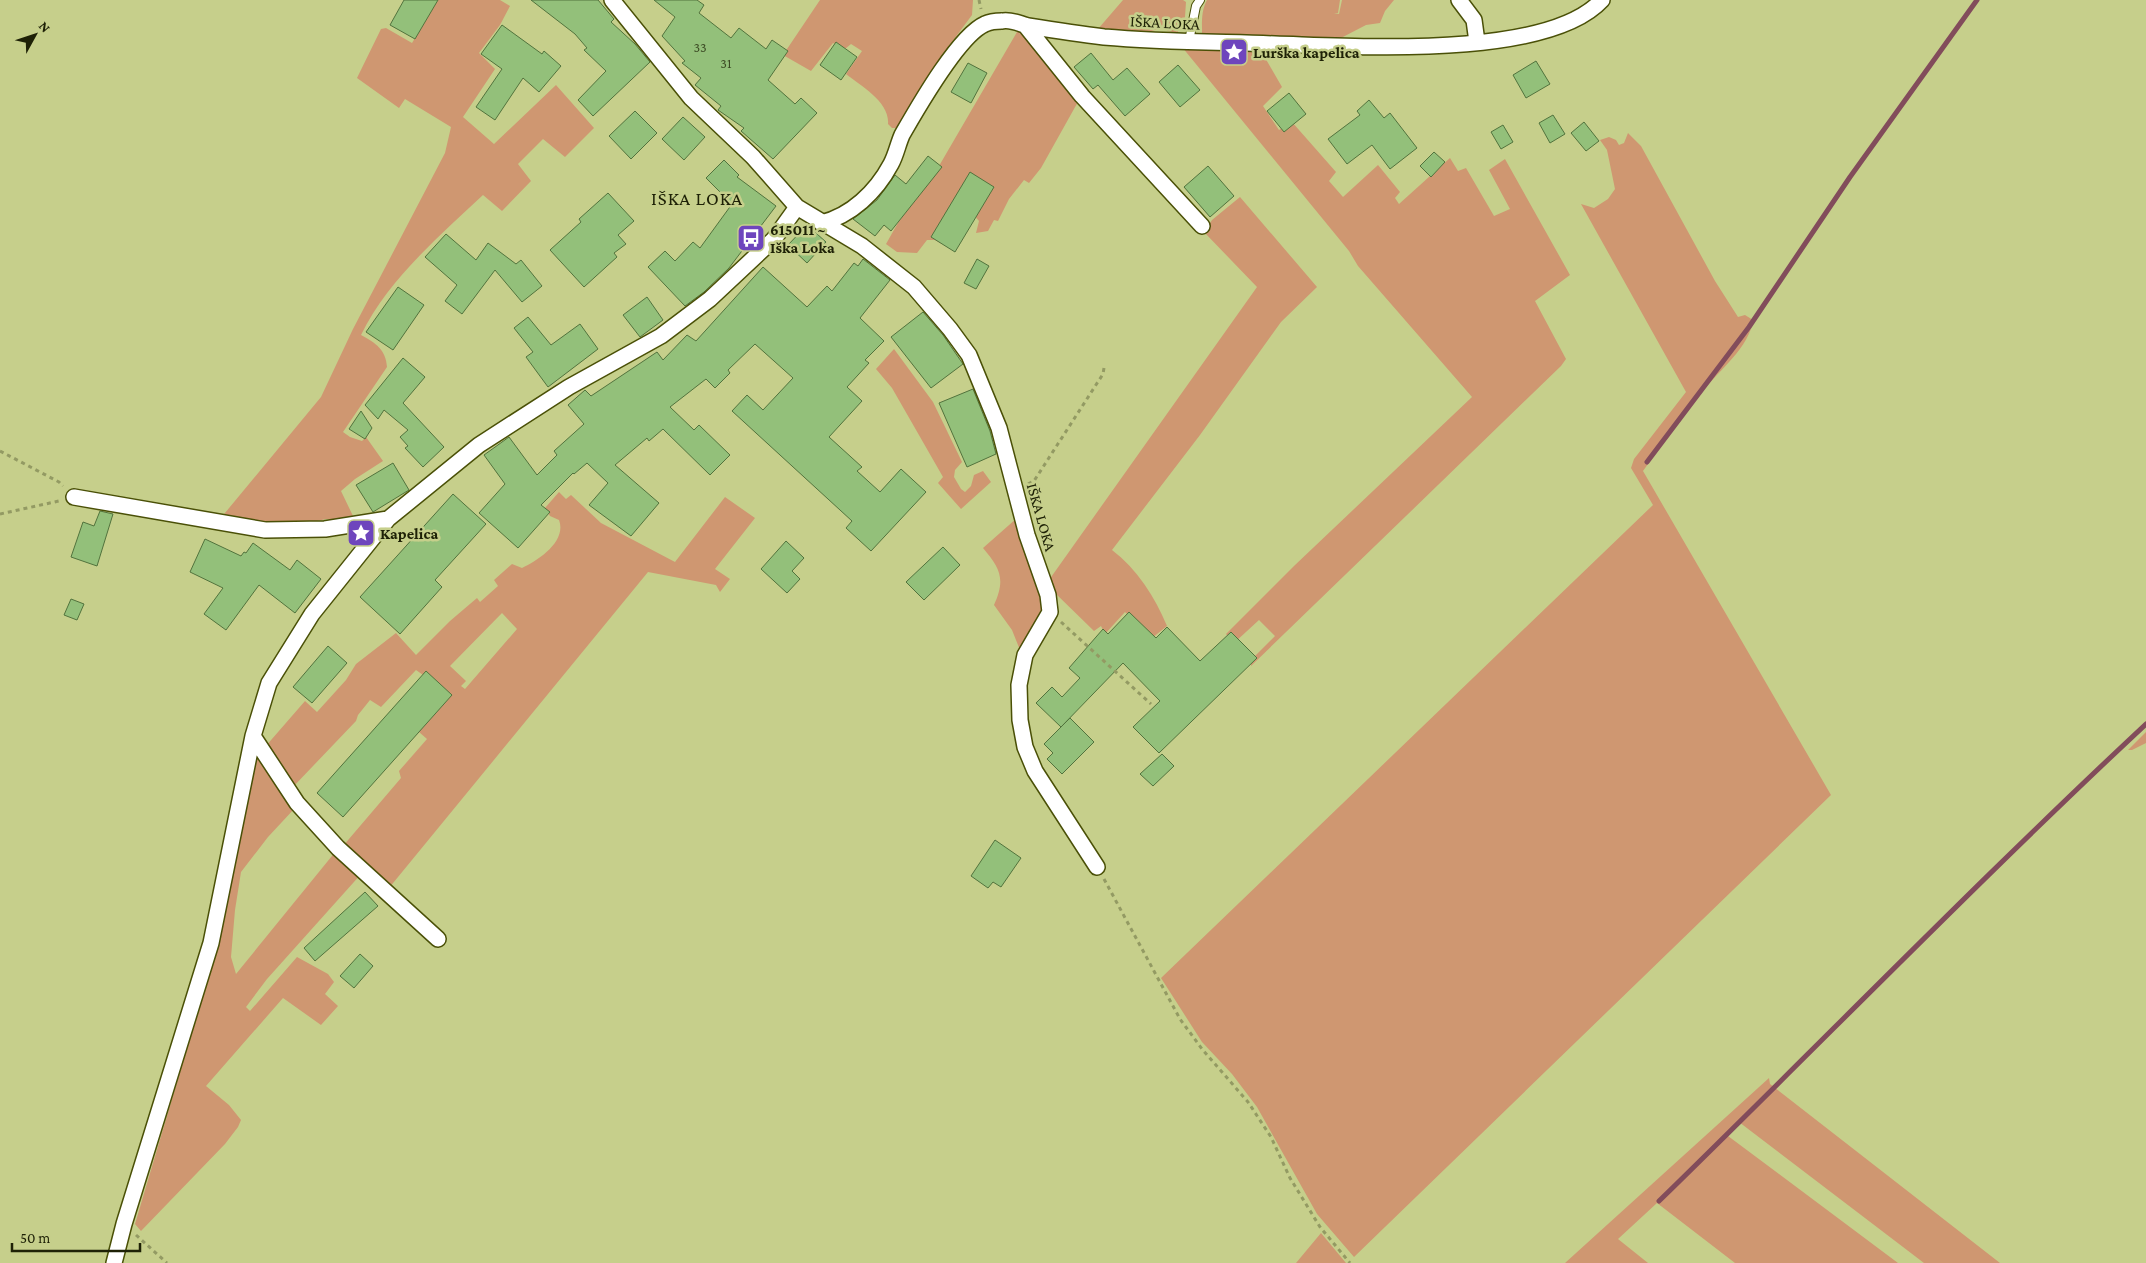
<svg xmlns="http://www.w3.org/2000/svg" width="2146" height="1263" viewBox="0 0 2146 1263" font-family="'Crimson Pro',serif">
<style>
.green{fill:#cf9771;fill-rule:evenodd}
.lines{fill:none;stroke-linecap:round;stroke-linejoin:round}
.stream{stroke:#824c5b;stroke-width:5}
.building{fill:#93c07a;stroke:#52733d}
.service-casing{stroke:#4a5007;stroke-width:10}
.minor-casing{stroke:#4a5007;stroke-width:18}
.path{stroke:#939a63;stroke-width:3;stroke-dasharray:4 4;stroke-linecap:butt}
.service{stroke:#fff;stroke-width:8}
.minor{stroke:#fff;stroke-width:15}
.labels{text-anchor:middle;stroke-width:5;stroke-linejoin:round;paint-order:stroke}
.number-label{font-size:14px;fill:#3b4923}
.street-label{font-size:16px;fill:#1e2106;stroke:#c6cf8b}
.poi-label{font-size:16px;font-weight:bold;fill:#1e2106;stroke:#c6cf8b;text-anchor:start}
.quarter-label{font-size:19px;letter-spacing:1px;fill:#1e2106;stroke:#c6cf8b}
</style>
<rect width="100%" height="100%" fill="#c6cf8b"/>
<path class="green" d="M 438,0 L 500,0 L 510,6 L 500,25 L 479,53 L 495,69 L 463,117 L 494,144 L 556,85 L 594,128 L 565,157 L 543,139 L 518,164 L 531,181 L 502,211 L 483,195 C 440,235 387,281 361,335 C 376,343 386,350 387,367 L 343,432 L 350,437 L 362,441 L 366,437 L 383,461 L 355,479 L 341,491 L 353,516 L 342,520 L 326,519 L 308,523 L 281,525 L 220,519 L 321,397 L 353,329 L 445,153 L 451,127 L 405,99 L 399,108 L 357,78 L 381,29 L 386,28 L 412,43 Z
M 820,0 L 973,0 L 972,15 L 943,54 L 899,128 L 892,128 L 888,124 C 890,102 861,86 846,74 L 862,51 L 851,44 L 845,49 L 833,43 L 811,71 L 783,55 Z
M 1123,0 L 1183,0 L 1186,2 L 1185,17 L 1177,33 L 1168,31 L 1163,28 L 1143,33 L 1098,29 Z
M 1207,0 L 1340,0 L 1338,13 L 1334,13 L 1339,14 L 1342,0 L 1394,0 L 1385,11 L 1380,23 L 1366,25 L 1339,39 L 1202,35 C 1202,22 1201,11 1207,0 Z
M 1023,30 L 1079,100 L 1041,168 L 1029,183 L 1024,180 L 1009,199 L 998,221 L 994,220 L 988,231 L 976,233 L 979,221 L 972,213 L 966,212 L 942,244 L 935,240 L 927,240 L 917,253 L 897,252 L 886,244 L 899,221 L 932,178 L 1017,32 Z
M 1182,47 L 1260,49 L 1282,87 L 1263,106 L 1279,130 L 1292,122 L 1336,172 L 1329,181 L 1343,197 L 1378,165 L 1400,192 L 1395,198 L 1399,204 L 1450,158 L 1458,171 L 1466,168 L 1494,216 L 1510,209 L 1489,170 L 1505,159 L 1570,275 L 1535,301 L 1566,359 L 1561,366 L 1251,666 L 1251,660 L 1275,636 L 1259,620 L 1234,643 L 1226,634 L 1294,566 L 1472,397 L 1358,266 L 1349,251 Z
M 1628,133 L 1641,146 L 1715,281 L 1738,317 L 1745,315 L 1753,320 C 1749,348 1720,369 1703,391 C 1683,417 1662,444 1643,471 L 1831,795 L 1354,1257 L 1317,1214 L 1257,1107 L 1232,1074 L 1202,1042 L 1161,978 L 1653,505 L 1631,468 L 1634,459 L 1686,392 L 1581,204 L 1594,208 L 1608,199 L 1615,189 L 1607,150 L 1600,140 L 1609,137 L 1616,140 L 1619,145 L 1624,143 Z
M 1240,197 L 1317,287 L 1281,322 L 1200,435 L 1112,550 C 1137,569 1155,597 1167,626 L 1152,638 L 1125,612 L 1105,634 L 1101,626 L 1094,631 L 1053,591 L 1049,580 L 1257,287 L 1204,232 L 1212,220 Z
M 894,349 L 933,402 L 962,462 L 955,470 L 954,477 L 961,489 L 965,492 L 971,486 L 974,475 L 983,471 L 991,482 L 961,509 L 938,483 L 943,477 L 892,388 L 876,369 Z
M 559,492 L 566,499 L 571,495 L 601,523 L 675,562 L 725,497 L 755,518 L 715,569 L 730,579 L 720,592 L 716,585 L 648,572 L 389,888 L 343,846 L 401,778 L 399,771 L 427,739 L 419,732 L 433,682 L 416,670 L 381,707 L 370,700 L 358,715 L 356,721 L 292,788 L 265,747 L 305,701 L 317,712 L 346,680 L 356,664 L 396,633 L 416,655 L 450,621 L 477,598 L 480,602 L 498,586 L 494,580 L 512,564 L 522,568 C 539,560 567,541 559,520 L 550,516 L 545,508 ZM 502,613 L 517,629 L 465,689 L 461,686 L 466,681 L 450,666 Z
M 1017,518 C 1024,538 1045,585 1042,605 C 1040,622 1029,636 1020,650 L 1012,630 L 994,605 C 1006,579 1000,568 983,548 Z
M 2146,732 L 2146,743 L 2132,750 L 2128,750 Z
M 256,759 L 263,761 L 295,808 L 268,837 L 241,872 L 235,910 L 231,957 L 236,974 L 336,851 L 362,873 L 267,979 L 246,1007 L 250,1011 L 297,957 L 328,974 L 334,982 L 325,994 L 338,1006 L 321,1025 L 283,998 L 206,1086 L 229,1105 L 241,1120 L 238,1127 L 225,1144 L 141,1231 L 135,1224 L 215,954 L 229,894 Z
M 1769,1078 L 1770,1084 L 2000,1263 L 1924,1263 L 1739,1122 L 1728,1136 L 1898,1263 L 1735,1263 L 1657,1203 L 1618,1239 L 1648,1263 L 1565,1263 Z
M 1321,1233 L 1346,1263 L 1296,1263 Z"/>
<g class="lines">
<path class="stream" d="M 1647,462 L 1749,327 L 1850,177 L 1977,0
M 1659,1201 C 1822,1042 1980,879 2146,724"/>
</g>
<path class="building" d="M 404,0 L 438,0 L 415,39 L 390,25 Z
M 531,0 L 598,0 L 614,19 L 611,22 L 635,44 L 650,62 L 593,116 L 578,100 L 606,71 L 584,50 L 587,48 L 575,34 Z
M 654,0 L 697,0 L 704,5 L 699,13 L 731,38 L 739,28 L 766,49 L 772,40 L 788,51 L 768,80 L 795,104 L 801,98 L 817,113 L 773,159 L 741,131 L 744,128 L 718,110 L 721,106 L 695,85 L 701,78 L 682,63 L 685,61 L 662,36 L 675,17 Z
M 502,25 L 542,54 L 544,51 L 561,66 L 539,92 L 523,78 L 495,120 L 476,107 L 502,69 L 481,54 Z
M 836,42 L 857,57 L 841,80 L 820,65 Z
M 1091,53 L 1113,80 L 1127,68 L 1150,94 L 1125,116 L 1098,85 L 1093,89 L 1074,67 Z
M 1536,61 L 1550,84 L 1526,98 L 1513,75 Z
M 968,63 L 987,73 L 971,103 L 951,92 Z
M 1178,65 L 1200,90 L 1180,107 L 1159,82 Z
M 1289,93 L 1306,114 L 1284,132 L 1267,111 Z
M 1369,100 L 1384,118 L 1390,113 L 1417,148 L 1390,169 L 1372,145 L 1347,164 L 1328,139 L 1360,115 L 1357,111 Z
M 635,111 L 657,133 L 631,159 L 609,136 Z
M 1553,115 L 1565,134 L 1550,143 L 1539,123 Z
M 683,117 L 705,137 L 684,160 L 662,139 Z
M 1584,122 L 1599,141 L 1586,151 L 1571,133 Z
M 1503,125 L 1513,142 L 1501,149 L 1491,132 Z
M 1434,152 L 1445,162 L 1431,177 L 1420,166 Z
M 928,156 L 942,167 L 891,231 L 884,225 L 875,236 L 853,219 L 877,200 L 895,175 L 906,184 Z
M 724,160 L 739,175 L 737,177 L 776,206 L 729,268 L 704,292 L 685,306 L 648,267 L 665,251 L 675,261 L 693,242 L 700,248 L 732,204 L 706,178 Z
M 1208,166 L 1234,196 L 1210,217 L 1184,187 Z
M 970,172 L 994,187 L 955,252 L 931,237 Z
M 608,193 L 634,221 L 618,235 L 626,244 L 614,253 L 617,257 L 584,287 L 550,250 L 581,222 L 579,219 Z
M 807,225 L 826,242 L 807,263 L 788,245 Z
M 446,234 L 476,260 L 488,243 L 516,264 L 521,260 L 542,286 L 522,302 L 495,270 L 462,314 L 445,301 L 457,285 L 425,257 Z
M 863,259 L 890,280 L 860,318 L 884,341 L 865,360 L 869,363 L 847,387 L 862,401 L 829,437 L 862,467 L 857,471 L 880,492 L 901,469 L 926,492 L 871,551 L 846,528 L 852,521 L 732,411 L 747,395 L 763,410 L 793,378 L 755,344 L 728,370 L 730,373 L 715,388 L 706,379 L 670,407 L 694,430 L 699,425 L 730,455 L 710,475 L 663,429 L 649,441 L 647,438 L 615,465 L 659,503 L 631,536 L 589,505 L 608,483 L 587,463 L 574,474 L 573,473 L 541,505 L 550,512 L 518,548 L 479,513 L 505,484 L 484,455 L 509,437 L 537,475 L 557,455 L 554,451 L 584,424 L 568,405 L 585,390 L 591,396 L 657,352 L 663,360 L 687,335 L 696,341 L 763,267 L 807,307 L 827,286 L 832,291 L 854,263 L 858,266 Z
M 977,259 L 989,266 L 976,289 L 964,283 Z
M 398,287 L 424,305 L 393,350 L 366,332 Z
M 647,297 L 663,320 L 640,337 L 623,315 Z
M 923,312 L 943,335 L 963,364 L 931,388 L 891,337 Z
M 528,317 L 551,345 L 580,324 L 598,349 L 548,387 L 526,357 L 533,352 L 514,328 Z
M 403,358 L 425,377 L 403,403 L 444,447 L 423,467 L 405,448 L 408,446 L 400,437 L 408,430 L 384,410 L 378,419 L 365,405 Z
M 973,389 L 990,431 L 996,454 L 967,467 L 939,403 Z
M 361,411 L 372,428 L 365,439 L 349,429 Z
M 393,463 L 409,490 L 373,512 L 356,485 Z
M 453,494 L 486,524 L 435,580 L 442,587 L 400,634 L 360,597 Z
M 100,511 L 113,514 L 97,566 L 71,557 L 83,522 L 94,526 Z
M 205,539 L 241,556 L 244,552 L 246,553 L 253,543 L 290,570 L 297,560 L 321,579 L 295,613 L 259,585 L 226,630 L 204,614 L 223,588 L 190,572 Z
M 786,541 L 804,558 L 792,571 L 800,579 L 787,593 L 761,569 Z
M 943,547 L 960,565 L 924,600 L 906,582 Z
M 71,599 L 84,604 L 77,620 L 64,615 Z
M 1129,612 L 1156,638 L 1167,627 L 1200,661 L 1231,632 L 1257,658 L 1159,753 L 1133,727 L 1160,701 L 1123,663 L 1061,727 L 1036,703 L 1052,687 L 1062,697 L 1080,678 L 1069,668 L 1103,629 L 1108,634 Z
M 328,646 L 347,663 L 312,703 L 293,687 Z
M 426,671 L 452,695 L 343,817 L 317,793 Z
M 1070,718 L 1094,742 L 1062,774 L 1047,759 L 1053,753 L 1044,744 Z
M 1162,754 L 1174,766 L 1153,786 L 1140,774 Z
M 995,840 L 1021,858 L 1001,887 L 993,882 L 988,888 L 971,876 Z
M 365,892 L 378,906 L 315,961 L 304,948 Z
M 360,954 L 373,966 L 354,988 L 340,976 Z"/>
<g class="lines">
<defs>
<path id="service" d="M 1189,41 L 1196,6 L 1200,0"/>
<path id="minor" d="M 1459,0 L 1474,20 L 1477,42
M 1025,25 L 1082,96 L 1202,226
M 797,207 L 862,246 L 914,287 L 950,329 L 969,355 L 999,428 L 1027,535 L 1048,595 L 1050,612 L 1025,655 L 1019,685 L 1020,720 L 1025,747 L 1035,771 L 1097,867
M 821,223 C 851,216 876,192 891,164 C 896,155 898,144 902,135 C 917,109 958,36 985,24 C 989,22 997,21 1002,21 C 1011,19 1020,24 1028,26 C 1053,30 1079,34 1104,37 C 1161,42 1218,42 1275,44 C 1352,46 1547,60 1602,0
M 74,497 L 265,530 L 325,529 L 388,519
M 253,736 L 297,803 L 338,848 L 438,939
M 114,1263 L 124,1224 L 211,943 L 253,736 L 269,683 L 312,614 L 388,519 L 479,445 L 569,387 L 661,336 L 710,299 L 774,239 L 797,207 L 753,157 L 691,98 L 612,0"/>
</defs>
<use href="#service" class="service-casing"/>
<use href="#minor" class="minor-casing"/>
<path class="path" d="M 979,0 L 981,9
M 0,451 L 59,482 L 63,486
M 1028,484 L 1034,481 L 1103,374 L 1104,368
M 0,514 L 59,501
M 1061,622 L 1151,704
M 1104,879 L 1180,1019 L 1202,1049 L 1248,1102 L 1271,1137 L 1290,1178 L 1320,1227 L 1350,1263
M 136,1235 L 167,1263"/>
<use href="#service" class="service"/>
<use href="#minor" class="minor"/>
</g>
<defs>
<symbol id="sight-square" viewBox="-11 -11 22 22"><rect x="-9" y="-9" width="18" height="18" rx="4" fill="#6e45bd" stroke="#c6cf8b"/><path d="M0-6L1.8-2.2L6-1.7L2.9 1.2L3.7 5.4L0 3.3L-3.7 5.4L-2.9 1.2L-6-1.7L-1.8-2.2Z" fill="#fff"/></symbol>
<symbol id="bus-square" viewBox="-11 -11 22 22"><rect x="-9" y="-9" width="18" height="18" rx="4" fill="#6e45bd" stroke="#c6cf8b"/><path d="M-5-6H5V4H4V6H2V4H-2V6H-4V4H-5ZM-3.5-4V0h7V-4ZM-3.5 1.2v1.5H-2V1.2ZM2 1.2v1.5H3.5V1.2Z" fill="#fff"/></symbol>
</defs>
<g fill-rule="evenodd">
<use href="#sight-square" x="1218" y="36" width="32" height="32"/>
<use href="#bus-square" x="735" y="222" width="32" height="32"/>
<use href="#sight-square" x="345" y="517" width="32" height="32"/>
</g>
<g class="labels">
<g class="number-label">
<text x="700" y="52">33</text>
<text x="726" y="68">31</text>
</g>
<g class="street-label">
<text transform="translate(1165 22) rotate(3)" y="6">IŠKA LOKA</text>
<text transform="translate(1042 517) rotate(74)" y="6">IŠKA LOKA</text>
</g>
<g class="poi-label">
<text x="1253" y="58">Lurška kapelica</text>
<text x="770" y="235">615011 ~<tspan x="770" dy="18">Iška Loka</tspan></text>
<text x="380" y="539">Kapelica</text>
</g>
<g class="quarter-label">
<text x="697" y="205">IŠKA LOKA</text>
</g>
</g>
<g transform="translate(35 35) rotate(50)" stroke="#c6cf8b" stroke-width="4" paint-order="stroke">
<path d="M0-4L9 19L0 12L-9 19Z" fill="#1e2106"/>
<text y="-8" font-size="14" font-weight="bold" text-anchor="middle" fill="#1e2106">N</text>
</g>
<path d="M12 1243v8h128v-8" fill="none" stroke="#1e2106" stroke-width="2.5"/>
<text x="20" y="1243" font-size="15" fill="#1e2106" stroke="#c6cf8b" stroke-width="4" paint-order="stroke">50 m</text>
</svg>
